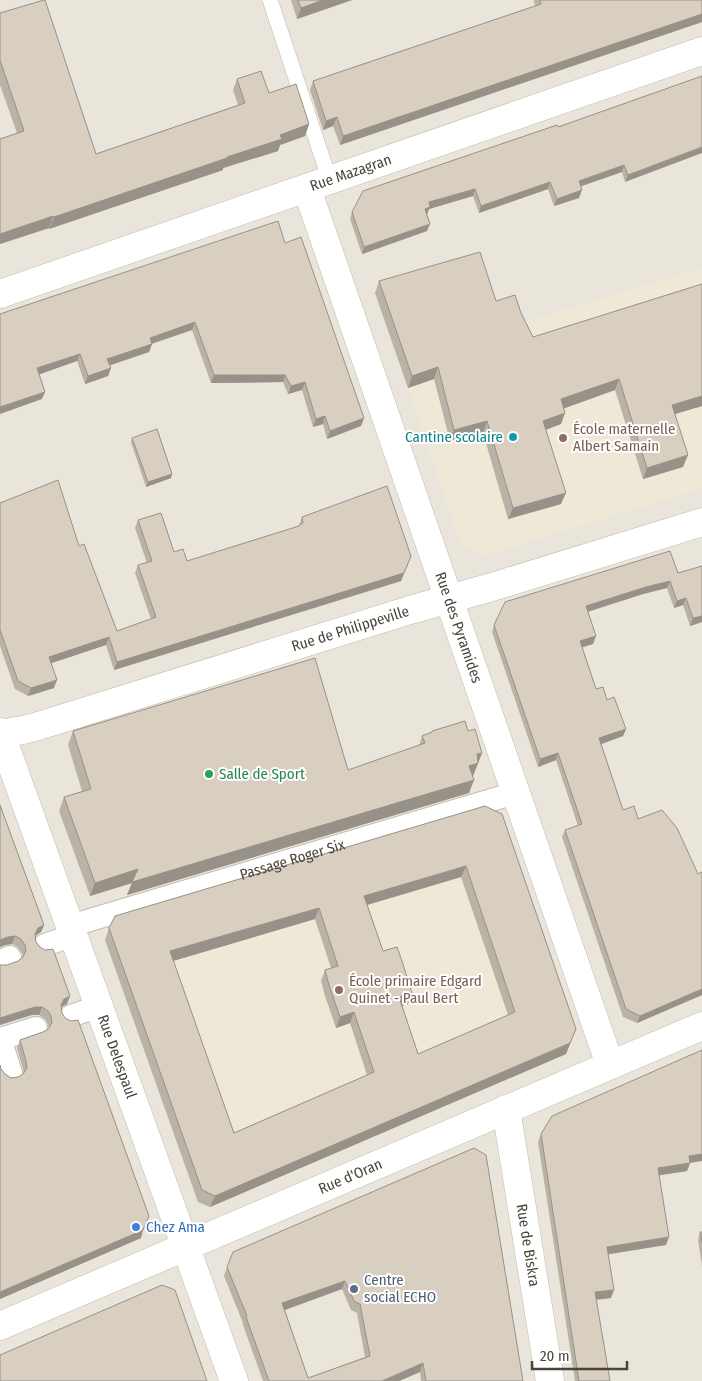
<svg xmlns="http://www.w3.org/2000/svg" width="702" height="1381" viewBox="0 0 702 1381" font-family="'Fira Sans Condensed',sans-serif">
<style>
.residential{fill:#eae5da}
.education{fill:#efe8d6}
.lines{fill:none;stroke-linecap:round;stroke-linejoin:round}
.service-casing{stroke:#c2bbae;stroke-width:16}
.pedestrian-casing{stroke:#c2bbae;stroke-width:24}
.minor-casing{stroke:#c2bbae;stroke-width:29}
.service{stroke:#fff;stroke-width:15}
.pedestrian{stroke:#fff;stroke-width:22}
.minor{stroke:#fff;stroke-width:28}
.wall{fill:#bab2a6;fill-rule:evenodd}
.shaded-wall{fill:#979187}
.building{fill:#d8cfc1;stroke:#979187;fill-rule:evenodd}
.culture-dot{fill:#0f9aa8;stroke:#fff;stroke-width:2}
.education-dot{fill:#8d6e63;stroke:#fff;stroke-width:2}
.leisure-dot{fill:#2e9e5b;stroke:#fff;stroke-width:2}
.shop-dot{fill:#3f7fe0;stroke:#fff;stroke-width:2}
.service-dot{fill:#5c6f8a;stroke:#fff;stroke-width:2}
.labels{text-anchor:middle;stroke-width:4;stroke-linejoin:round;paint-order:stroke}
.street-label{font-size:15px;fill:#4b4439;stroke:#fff}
.education-label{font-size:15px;fill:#785e54;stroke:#fff;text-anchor:start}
.culture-label{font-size:15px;fill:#0d838f;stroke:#fff;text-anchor:end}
.leisure-label{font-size:15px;fill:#27864d;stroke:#fff;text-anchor:start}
.shop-label{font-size:15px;fill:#366cbe;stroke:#fff;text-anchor:start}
.service-label{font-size:15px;fill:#4e5e75;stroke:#fff;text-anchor:start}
</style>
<rect width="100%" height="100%" fill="#f6f3ec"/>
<path class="residential" d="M 0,0 L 702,0 L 702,1381 L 0,1381 Z"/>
<path class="education" d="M 702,268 L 702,488 L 483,556 L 461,545 L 408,388 L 524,348 L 517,324 Z
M 498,826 L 572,1041 L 566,1054 L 210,1207 L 111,927 Z"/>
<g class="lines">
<defs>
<path id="service" d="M 270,0 L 330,181"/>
<g id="pedestrian">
<path id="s1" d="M 70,926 L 515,793"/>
<path d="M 45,945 L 74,935"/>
<path d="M 0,961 L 10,957"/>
<path d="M 71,1016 L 99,1006"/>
<path d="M 11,1073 L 0,1039 L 36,1028"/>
</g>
<g id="minor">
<path id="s2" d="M 307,189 L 610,1065"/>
<path id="s3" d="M 0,294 L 702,51"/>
<path id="s4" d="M 0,732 L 234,1381"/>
<path id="s5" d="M 0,734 L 23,730 L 35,727 L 410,610 L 492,587 L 702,522"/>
<path id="s6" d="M 506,1109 L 550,1381"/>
<path id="s7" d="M 0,1326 L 702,1026"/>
</g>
</defs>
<use href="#service" class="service-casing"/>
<use href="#pedestrian" class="pedestrian-casing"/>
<use href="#minor" class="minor-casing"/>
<use href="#service" class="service"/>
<use href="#pedestrian" class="pedestrian"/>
<use href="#minor" class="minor"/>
</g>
<path class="wall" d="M 291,0 L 352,0 L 297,19 Z
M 534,0 L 702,0 L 702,22 L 340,145 L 333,126 L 323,130 L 310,90 L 313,81 L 535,6 Z
M 0,13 L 96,154 L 238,105 L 233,90 L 237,79 L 269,93 L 309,124 L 305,136 L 280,145 L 278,151 L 223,168 L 223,170 L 49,229 L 49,228 L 0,244 L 0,139 L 17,133 L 0,85 Z
M 702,76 L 625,182 L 622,172 L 581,186 L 579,198 L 554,206 L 548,189 L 479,213 L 473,196 L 429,209 L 426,215 L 427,231 L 362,254 L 350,219 L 352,212 L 558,127 Z
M 285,243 L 364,418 L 361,426 L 327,439 L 323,424 L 313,427 L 302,390 L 288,394 L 283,382 L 211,383 L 192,330 L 152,344 L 149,352 L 110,365 L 111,368 L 108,376 L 85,384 L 77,361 L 39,374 L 42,399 L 0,314 Z
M 379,281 L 496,301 L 521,313 L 533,337 L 702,284 L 702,406 L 675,414 L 683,467 L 643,479 L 615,390 L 564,408 L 561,424 L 546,430 L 561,504 L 508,519 L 483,433 L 450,441 L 434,379 L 408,388 L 375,293 Z
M 132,438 L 171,478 L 146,487 L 131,442 Z
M 0,503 L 79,546 L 117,631 L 151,619 L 135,573 L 138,565 L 147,563 L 135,528 L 138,520 L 174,552 L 187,561 L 299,526 L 302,517 L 411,556 L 401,581 L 114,670 L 106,645 L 51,663 L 54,688 L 28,696 L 15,689 L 0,646 Z
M 678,573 L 702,622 L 690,626 L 683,605 L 674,608 L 667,588 L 643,594 L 588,612 L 593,644 L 582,647 L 596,689 L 607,700 L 626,729 L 623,736 L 601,744 L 623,810 L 638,819 L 698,874 L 702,872 L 702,995 L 637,1023 L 623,1017 L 562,837 L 565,830 L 578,826 L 556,760 L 538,767 L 492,632 L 494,625 Z
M 73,731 L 348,770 L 419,746 L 422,736 L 431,733 L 432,731 L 468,731 L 482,753 L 473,776 L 469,793 L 127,895 L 132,883 L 90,896 L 59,811 L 64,797 L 82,791 L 68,745 Z
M 0,805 L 44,925 L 41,932 L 35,936 L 36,942 L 67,1004 L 61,1007 L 62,1013 L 141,1238 L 0,1299 L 1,1069 L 5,1074 L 11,1078 L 18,1077 L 24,1074 L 23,1069 L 17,1048 L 20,1040 L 43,1032 L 49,1029 L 48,1024 L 45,1019 L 39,1015 L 32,1015 L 2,966 L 7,965 L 18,961 L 23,957 L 22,953 L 18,947 L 12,944 L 5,945 L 0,947 Z
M 485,806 L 576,1029 L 566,1054 L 210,1207 L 198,1202 L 105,940 L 109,928 ZM 461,877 L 508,1015 L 418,1054 L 402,1006 L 408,1004 L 383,951 L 367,905 ZM 315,919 L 331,968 L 325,970 L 321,981 L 325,996 L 336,1028 L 350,1023 L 367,1075 L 234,1133 L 173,961 Z
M 541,1134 L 690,1163 L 687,1171 L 659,1175 L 666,1245 L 608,1254 L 611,1298 L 596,1300 L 610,1381 L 575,1381 L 538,1142 Z
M 474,1148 L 523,1381 L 421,1381 L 420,1372 L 399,1381 L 263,1381 L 243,1325 L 243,1323 L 224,1276 L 227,1267 ZM 342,1289 L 351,1310 L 357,1313 L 365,1357 L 308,1378 L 285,1310 Z
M 700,1232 L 702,1232 L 702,1266 L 698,1240 Z"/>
<path class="shaded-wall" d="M 323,0 L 352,0 L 297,19 L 301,8 Z
M 702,14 L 702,22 L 340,145 L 343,136 Z
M 337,117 L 333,126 L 323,130 L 326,121 Z
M 309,124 L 305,136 L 280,145 L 278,151 L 223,168 L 223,170 L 49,229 L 54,217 L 227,157 L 280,135 Z
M 702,147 L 702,153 L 625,182 L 628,175 Z
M 624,165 L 622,172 L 576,188 L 579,181 Z
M 550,182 L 548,189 L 479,213 L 481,206 Z
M 475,189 L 473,196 L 429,209 L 427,215 L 422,216 L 425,209 L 429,202 Z
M 582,190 L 579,198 L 554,206 L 557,199 Z
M 53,216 L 49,228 L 0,244 L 0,234 Z
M 430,224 L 427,231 L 362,254 L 364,247 Z
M 195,322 L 192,330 L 147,345 L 150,338 Z
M 152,344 L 149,352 L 105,367 L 107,359 Z
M 80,354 L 77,361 L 35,376 L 37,368 Z
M 438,367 L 434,379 L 408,388 L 412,376 Z
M 111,368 L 108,376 L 85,384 L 88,376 Z
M 214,375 L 285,375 L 283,382 L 211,383 Z
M 619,379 L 615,390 L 557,411 L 561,399 Z
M 305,382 L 302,390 L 288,394 L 291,386 Z
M 45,392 L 42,399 L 0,414 L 0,407 Z
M 702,396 L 702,406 L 668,416 L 672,405 Z
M 565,413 L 561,424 L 539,432 L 543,421 Z
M 325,416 L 323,424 L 313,427 L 316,419 Z
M 364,418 L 361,426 L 327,439 L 330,431 Z
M 487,421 L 483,433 L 450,441 L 454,430 Z
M 688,455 L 683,467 L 643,479 L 647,468 Z
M 172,474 L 171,478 L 146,487 L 148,482 Z
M 566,493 L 561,504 L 508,519 L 513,508 Z
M 411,556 L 401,581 L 114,670 L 117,662 Z
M 670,581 L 667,588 L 643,594 L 583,613 L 586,606 L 646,587 Z
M 686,598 L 683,605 L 674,608 L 677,601 Z
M 702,616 L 702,622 L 690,626 L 693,618 Z
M 596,636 L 593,644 L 577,649 L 580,641 Z
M 109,637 L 106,645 L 46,665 L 49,657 Z
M 57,680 L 54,688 L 28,696 L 31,688 Z
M 626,729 L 623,736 L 596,746 L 599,738 Z
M 482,753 L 473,776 L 465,780 L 469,766 L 477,754 Z
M 558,753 L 556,760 L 538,767 L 540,759 Z
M 474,780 L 469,793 L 127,895 L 132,883 L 90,896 L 95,883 L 138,869 Z
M 466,866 L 461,877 L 360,907 L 364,896 Z
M 319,908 L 315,919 L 166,963 L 170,951 Z
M 44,925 L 41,932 L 35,936 L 35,934 L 38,928 Z
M 15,936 L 12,944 L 5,945 L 0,947 L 0,940 L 8,937 Z
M 702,989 L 702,995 L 637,1023 L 640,1016 Z
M 412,993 L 408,1004 L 395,1008 L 399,997 Z
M 70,996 L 67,1004 L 61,1007 L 61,1005 L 64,999 Z
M 35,1007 L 42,1007 L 39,1015 L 32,1015 L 0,1025 L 0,1018 Z
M 354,1012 L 350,1023 L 336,1028 L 340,1017 Z
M 576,1029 L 566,1054 L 210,1207 L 215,1196 Z
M 702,1154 L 702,1161 L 690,1163 L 687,1171 L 655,1176 L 658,1168 L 689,1156 Z
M 143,1230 L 141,1238 L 0,1299 L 0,1292 Z
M 669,1237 L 666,1245 L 604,1255 L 607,1247 Z
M 345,1281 L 342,1289 L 279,1312 L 282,1303 Z
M 614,1290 L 611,1298 L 592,1300 L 595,1292 Z
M 423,1363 L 420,1372 L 399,1381 L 382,1381 Z"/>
<path class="building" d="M 44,0 L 45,0 L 96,154 L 245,103 L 237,79 L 261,71 L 269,93 L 296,84 L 309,124 L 280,135 L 282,139 L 227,157 L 227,158 L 54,217 L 53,216 L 0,234 L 0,139 L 24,131 L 0,60 L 0,13 Z
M 298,0 L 323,0 L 301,8 Z
M 540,0 L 702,0 L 702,14 L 343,136 L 337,117 L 326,121 L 313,81 L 541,4 Z
M 702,76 L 702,147 L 628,175 L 624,165 L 579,181 L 582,190 L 557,199 L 550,182 L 481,206 L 475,189 L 429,202 L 430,207 L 425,209 L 430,224 L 364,247 L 352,212 L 363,191 L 557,125 L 558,127 Z
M 278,221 L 285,243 L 301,237 L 364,418 L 330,431 L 325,416 L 316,419 L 305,382 L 291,386 L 285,375 L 214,375 L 195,322 L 150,338 L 152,344 L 107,359 L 111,368 L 88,376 L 80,354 L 37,368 L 45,392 L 0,407 L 0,314 Z
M 480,252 L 496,301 L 515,295 L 521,313 L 533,337 L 702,284 L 702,396 L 672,405 L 688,455 L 647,468 L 619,379 L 561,399 L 565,413 L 543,421 L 566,493 L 513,508 L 487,421 L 454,430 L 438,367 L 412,376 L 379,281 Z
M 157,429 L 172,474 L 148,482 L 132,438 Z
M 58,480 L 79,546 L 84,544 L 117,631 L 156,617 L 138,565 L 152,561 L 138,520 L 161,513 L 174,552 L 183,549 L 187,561 L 299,526 L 299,525 L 303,523 L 302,517 L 387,486 L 411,556 L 404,573 L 117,662 L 109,637 L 49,657 L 57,680 L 31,688 L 18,681 L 0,630 L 0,503 Z
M 670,551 L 678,573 L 702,566 L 702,616 L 693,618 L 686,598 L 677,601 L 670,581 L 646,587 L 586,606 L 596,636 L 580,641 L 596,689 L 603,687 L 607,700 L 614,697 L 626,729 L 599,738 L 623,810 L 634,806 L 638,819 L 662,810 L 677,828 L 698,874 L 702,872 L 702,989 L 640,1016 L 626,1009 L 565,830 L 582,824 L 558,753 L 540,759 L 494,625 L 505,602 Z
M 315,658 L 348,770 L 425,743 L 422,736 L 432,732 L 432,731 L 465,721 L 468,731 L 475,729 L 482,753 L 477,754 L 478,763 L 469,766 L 474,780 L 132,882 L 138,869 L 95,883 L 64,797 L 91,789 L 73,731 Z
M 0,805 L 44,925 L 38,928 L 35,934 L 36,942 L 40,947 L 45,950 L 53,949 L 70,996 L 64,999 L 61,1005 L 62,1013 L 65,1018 L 71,1021 L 78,1020 L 149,1216 L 143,1230 L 0,1292 L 0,1065 L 1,1069 L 5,1074 L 11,1078 L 18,1077 L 23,1074 L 27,1068 L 26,1061 L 20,1040 L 43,1032 L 48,1029 L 52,1023 L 51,1016 L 48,1011 L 42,1007 L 35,1007 L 0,1018 L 0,965 L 7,965 L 18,961 L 23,957 L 26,950 L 25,945 L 21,939 L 15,936 L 8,937 L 0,940 Z
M 485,806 L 502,814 L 576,1029 L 570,1043 L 215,1196 L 202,1190 L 109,928 L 115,916 ZM 466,866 L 515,1012 L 418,1054 L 399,997 L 412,993 L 402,961 L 397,947 L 383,951 L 364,896 ZM 319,908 L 338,966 L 325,970 L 329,985 L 340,1017 L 354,1012 L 374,1072 L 234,1133 L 170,951 Z
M 702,1050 L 702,1154 L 689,1156 L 690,1163 L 658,1168 L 669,1237 L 607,1247 L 614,1290 L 595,1292 L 610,1381 L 579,1381 L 541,1134 L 552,1116 Z
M 474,1148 L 486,1155 L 523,1381 L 426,1381 L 423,1363 L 382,1381 L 269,1381 L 246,1317 L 247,1316 L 227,1267 L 233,1252 ZM 345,1281 L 354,1301 L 360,1304 L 370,1356 L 308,1378 L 282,1303 Z
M 700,1232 L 702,1232 L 702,1243 Z
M 162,1285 L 175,1290 L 207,1381 L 0,1381 L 0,1355 Z"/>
<circle class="culture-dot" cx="513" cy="437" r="5"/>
<g class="education-dot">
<circle cx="563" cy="438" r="5"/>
<circle cx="339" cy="990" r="5"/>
</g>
<circle class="leisure-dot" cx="209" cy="774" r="5"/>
<circle class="shop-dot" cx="136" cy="1227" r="5"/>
<circle class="service-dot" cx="354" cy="1289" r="5"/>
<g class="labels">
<g class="street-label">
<text dy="5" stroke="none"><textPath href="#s3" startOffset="371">Rue Mazagran</textPath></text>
<text dy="5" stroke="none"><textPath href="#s2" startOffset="464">Rue des Pyramides</textPath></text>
<text dy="5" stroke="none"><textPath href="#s5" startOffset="366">Rue de Philippeville</textPath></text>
<text dy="5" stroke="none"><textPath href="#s1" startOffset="232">Passage Roger Six</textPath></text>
<text dy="5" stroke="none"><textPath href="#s4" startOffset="345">Rue Delespaul</textPath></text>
<text dy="5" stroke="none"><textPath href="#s7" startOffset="381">Rue d'Oran</textPath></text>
<text dy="5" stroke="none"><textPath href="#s6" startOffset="138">Rue de Biskra</textPath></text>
</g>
<g class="education-label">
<text x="573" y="434">École maternelle<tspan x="573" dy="17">Albert Samain</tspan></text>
<text x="349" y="986">École primaire Edgard<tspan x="349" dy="17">Quinet - Paul Bert</tspan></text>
</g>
<g class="culture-label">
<text x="503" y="442">Cantine scolaire</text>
</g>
<g class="leisure-label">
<text x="219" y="779">Salle de Sport</text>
</g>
<g class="shop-label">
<text x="146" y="1232">Chez Ama</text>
</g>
<g class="service-label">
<text x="364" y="1285">Centre<tspan x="364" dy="17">social ECHO</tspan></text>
</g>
</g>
<path d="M532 1361v8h95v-8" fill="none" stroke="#4b4439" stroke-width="2.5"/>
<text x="540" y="1361" font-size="15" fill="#4b4439" stroke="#ffffff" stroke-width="4" paint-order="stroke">20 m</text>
</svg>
